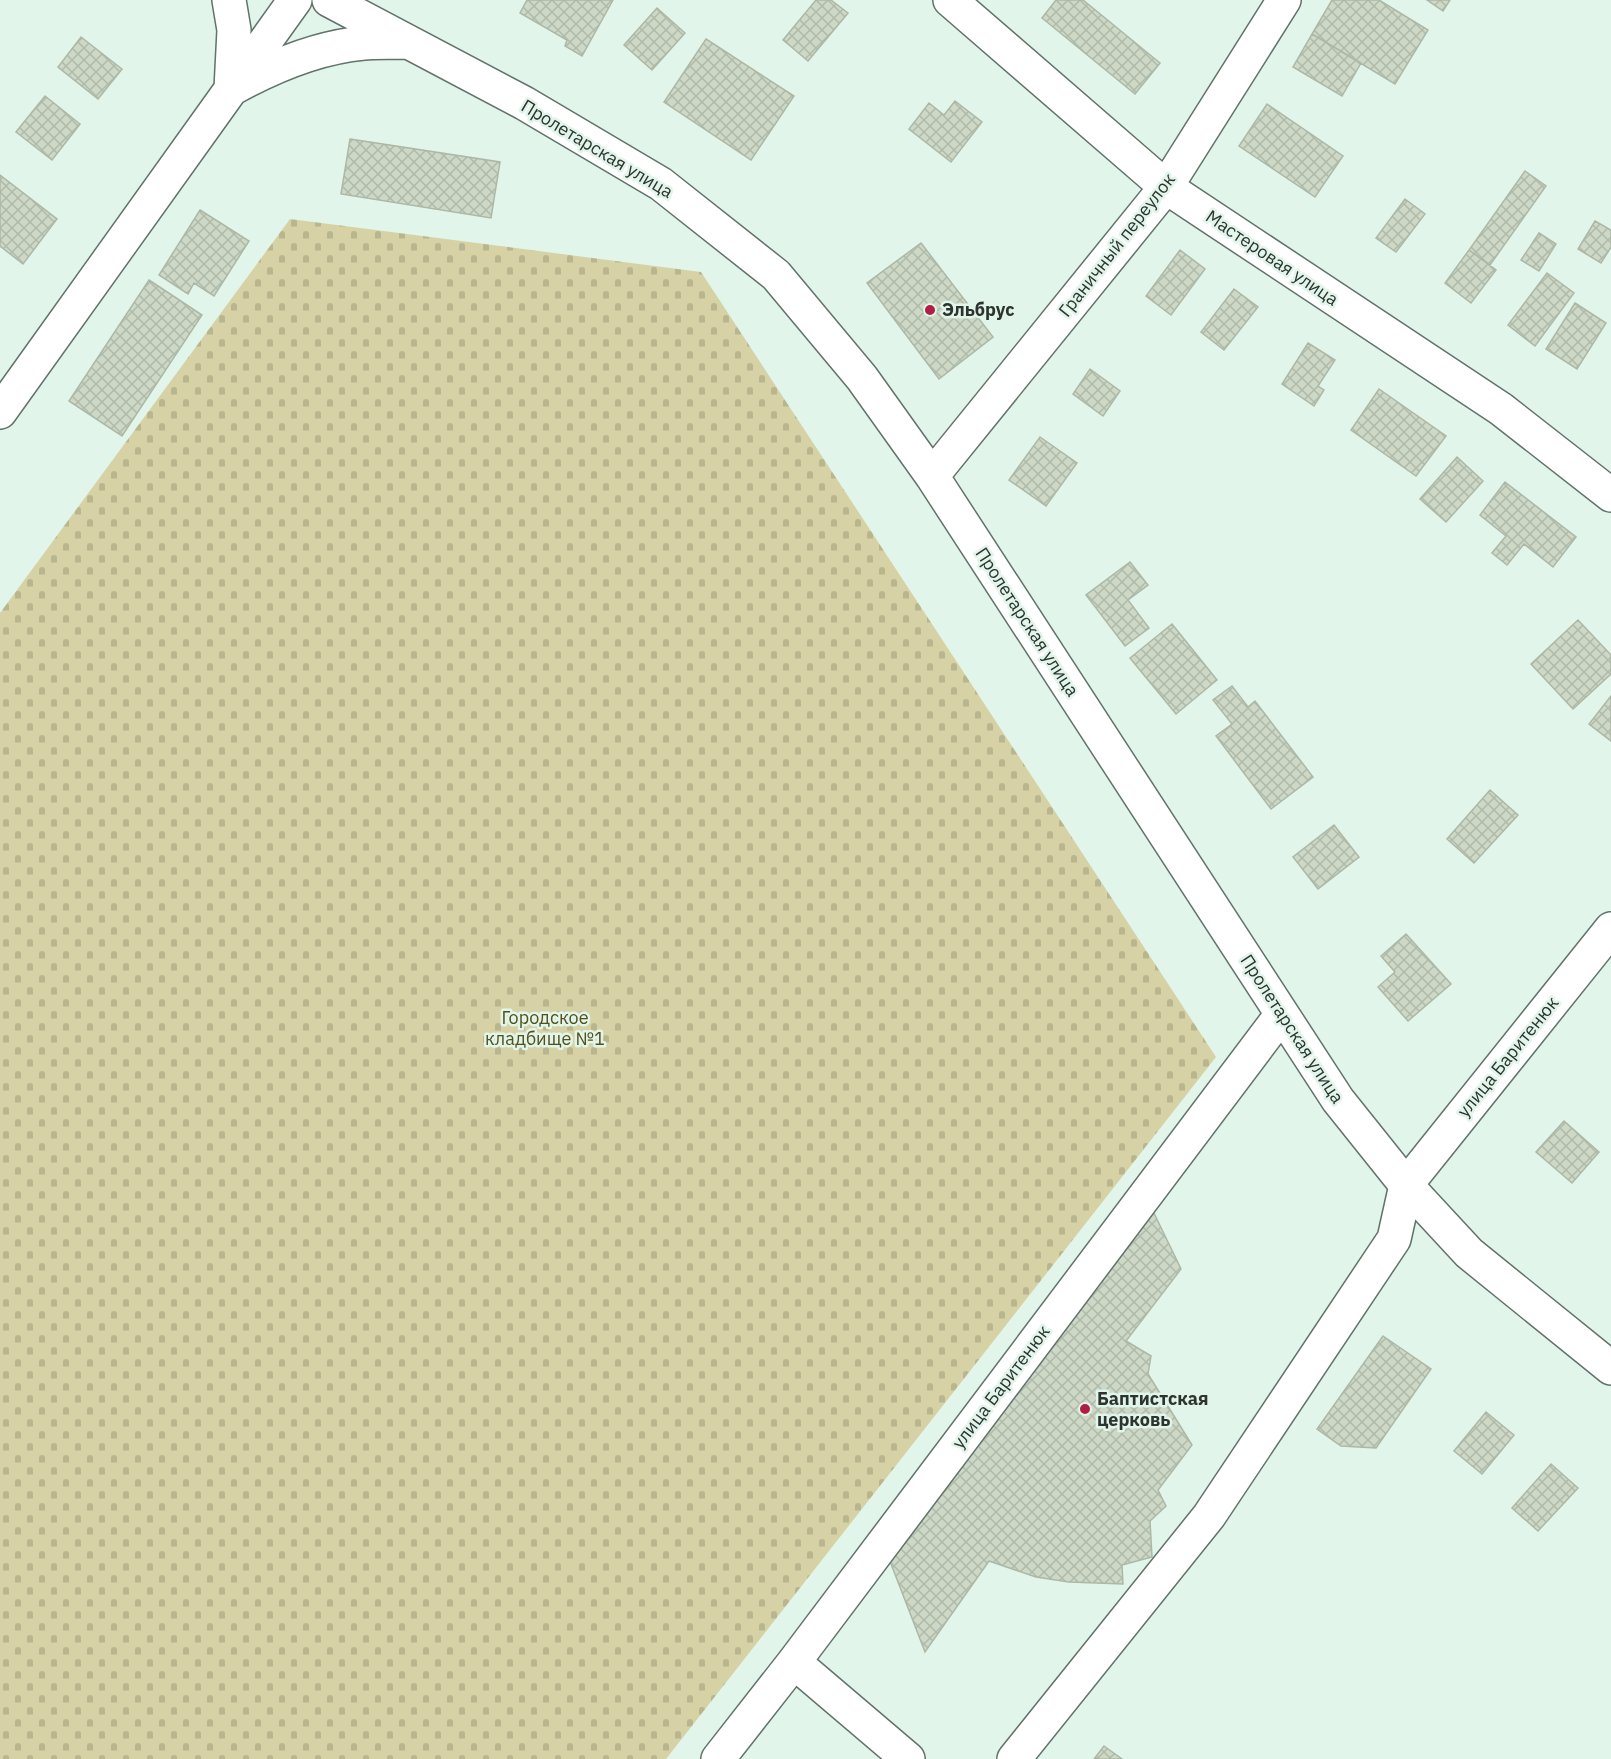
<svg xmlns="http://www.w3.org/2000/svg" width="1611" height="1759" viewBox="0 0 1611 1759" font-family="'IBM Plex Sans',sans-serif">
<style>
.cemetery{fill:url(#cemetery-stones)}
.building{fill:url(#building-cross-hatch);stroke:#adb7a6;stroke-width:1.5}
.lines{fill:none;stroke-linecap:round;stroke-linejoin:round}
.minor-casing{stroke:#61736a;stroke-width:36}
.minor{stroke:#fff;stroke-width:33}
.poi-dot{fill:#b11e45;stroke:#e1f5ea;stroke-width:2}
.labels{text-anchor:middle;stroke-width:5;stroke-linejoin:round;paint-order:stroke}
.street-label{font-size:18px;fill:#2d3430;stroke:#e1f5ea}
.poi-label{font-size:18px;font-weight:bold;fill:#2d3430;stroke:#e1f5ea;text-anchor:start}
.park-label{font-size:18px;fill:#564f1a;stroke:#e1f5ea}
</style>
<defs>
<pattern id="cemetery-stones" width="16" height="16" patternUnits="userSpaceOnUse" patternTransform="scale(1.5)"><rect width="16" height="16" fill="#d7d2a5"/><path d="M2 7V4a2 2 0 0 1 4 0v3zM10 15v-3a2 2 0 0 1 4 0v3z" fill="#b9b58e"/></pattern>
<pattern id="building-cross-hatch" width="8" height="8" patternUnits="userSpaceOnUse" patternTransform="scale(1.5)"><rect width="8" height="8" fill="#cdd8c6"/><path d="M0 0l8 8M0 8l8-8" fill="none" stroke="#b0baaa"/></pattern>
</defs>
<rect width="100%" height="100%" fill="#e1f5ea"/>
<path class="cemetery" d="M 290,219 L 701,272 L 1216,1057 L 666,1759 L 0,1759 L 0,613 Z"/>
<path class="building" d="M 527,0 L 613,0 L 582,56 L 565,46 L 567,40 L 520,13 Z
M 816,0 L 831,0 L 848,13 L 808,61 L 783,40 Z
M 1056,0 L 1083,0 L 1160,63 L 1135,94 L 1042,18 Z
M 1332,0 L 1379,0 L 1428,30 L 1395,84 L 1312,34 Z
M 1427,0 L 1450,0 L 1443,11 Z
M 657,8 L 685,33 L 652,70 L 624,45 Z
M 1312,34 L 1361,63 L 1342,96 L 1293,67 Z
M 81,37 L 122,69 L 98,99 L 58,67 Z
M 706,39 L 794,96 L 751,160 L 664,102 Z
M 45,96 L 80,124 L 52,160 L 16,132 Z
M 955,101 L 982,122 L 951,162 L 909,129 L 929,103 L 944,115 Z
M 1267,104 L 1343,156 L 1315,197 L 1239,146 Z
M 350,139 L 500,162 L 491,218 L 341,194 Z
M 1525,171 L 1546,186 L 1490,265 L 1469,250 Z
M 0,175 L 57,219 L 23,264 L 0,246 Z
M 1405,199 L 1425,214 L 1396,252 L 1376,238 Z
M 200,210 L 249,241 L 214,296 L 194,283 L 188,294 L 159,275 Z
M 1595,221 L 1611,230 L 1611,247 L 1601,263 L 1578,249 Z
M 1539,233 L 1556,244 L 1539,271 L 1521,260 Z
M 921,243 L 993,337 L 939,379 L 867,283 Z
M 1180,250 L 1205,269 L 1171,315 L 1146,296 Z
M 1469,250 L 1496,270 L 1471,303 L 1445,283 Z
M 1547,273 L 1574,293 L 1535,346 L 1508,325 Z
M 149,280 L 202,315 L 122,436 L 69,401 Z
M 1234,289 L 1258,307 L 1224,350 L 1201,332 Z
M 1575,303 L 1606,323 L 1577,369 L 1546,349 Z
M 1308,343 L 1335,360 L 1318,386 L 1324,390 L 1314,406 L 1282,384 Z
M 1090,369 L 1120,391 L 1103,416 L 1073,394 Z
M 1379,389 L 1446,436 L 1416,476 L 1351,430 Z
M 1040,437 L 1077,463 L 1046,506 L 1009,480 Z
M 1457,457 L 1483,481 L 1446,522 L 1420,499 Z
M 1505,482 L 1576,537 L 1553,567 L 1524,544 L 1507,565 L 1492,553 L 1506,536 L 1480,515 Z
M 1130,562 L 1148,585 L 1128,600 L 1149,628 L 1125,646 L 1086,595 Z
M 1578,620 L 1611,655 L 1611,674 L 1573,709 L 1531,664 Z
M 1172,624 L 1217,680 L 1176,714 L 1130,658 Z
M 1232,686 L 1248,707 L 1255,701 L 1313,777 L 1271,809 L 1216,736 L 1232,724 L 1213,700 Z
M 1611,696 L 1611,741 L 1589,724 Z
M 1490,790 L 1518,815 L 1474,863 L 1447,839 Z
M 1334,825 L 1359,857 L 1318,889 L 1293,857 Z
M 1406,934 L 1451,984 L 1408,1021 L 1378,987 L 1395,972 L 1381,956 Z
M 1564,1121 L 1599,1152 L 1572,1183 L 1536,1152 Z
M 1152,1209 L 1181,1269 L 1126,1341 L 1151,1356 L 1148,1374 L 1192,1445 L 1158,1490 L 1166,1506 L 1150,1521 L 1152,1557 L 1122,1565 L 1123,1584 L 1069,1582 L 1036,1577 L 989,1561 L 925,1652 L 888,1556 Z
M 1383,1336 L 1431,1369 L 1376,1448 L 1341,1446 L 1317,1429 Z
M 1486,1412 L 1514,1435 L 1482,1474 L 1454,1451 Z
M 1551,1464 L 1578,1488 L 1538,1531 L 1512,1508 Z
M 1104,1746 L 1122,1759 L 1094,1759 Z"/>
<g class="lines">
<defs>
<path id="minor" d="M 229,0 L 234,30 L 231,89
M 329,0 L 524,103 L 661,184 L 776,275 L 862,378 L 932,476 L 1338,1100 L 1406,1185 L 1469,1253 L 1611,1368
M 950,0 L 1166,187 L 1501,409 L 1611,495
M 235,87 C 275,65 319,47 364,43 C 378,42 393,42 407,42
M 0,412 L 295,0
M 932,476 L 1166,187 L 1284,0
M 794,1662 L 908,1759
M 718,1759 L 794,1662 L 1282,1014
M 1014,1759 L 1209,1516 L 1394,1239 L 1406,1185 L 1611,929"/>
</defs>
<use href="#minor" class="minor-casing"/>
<use href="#minor" class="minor"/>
</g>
<g class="poi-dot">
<circle cx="930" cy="310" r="6"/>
<circle cx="1085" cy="1409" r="6"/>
</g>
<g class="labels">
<g class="street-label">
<text transform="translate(597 149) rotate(31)" y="6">Пролетарская улица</text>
<text transform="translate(1117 245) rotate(-52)" y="6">Граничный переулок</text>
<text transform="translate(1272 258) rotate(34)" y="6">Мастеровая улица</text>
<text transform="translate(1027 622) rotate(57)" y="6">Пролетарская улица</text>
<text transform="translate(1292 1029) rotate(57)" y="6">Пролетарская улица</text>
<text transform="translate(1508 1057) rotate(-51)" y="6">улица Баритенюк</text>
<text transform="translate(1001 1387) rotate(-53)" y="6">улица Баритенюк</text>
</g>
<g class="poi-label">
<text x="942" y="316">Эльбрус</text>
<text x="1097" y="1405">Баптистская<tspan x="1097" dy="21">церковь</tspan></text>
</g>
<g class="park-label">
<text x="545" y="1024">Городское<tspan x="545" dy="21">кладбище №1</tspan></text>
</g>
</g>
</svg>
